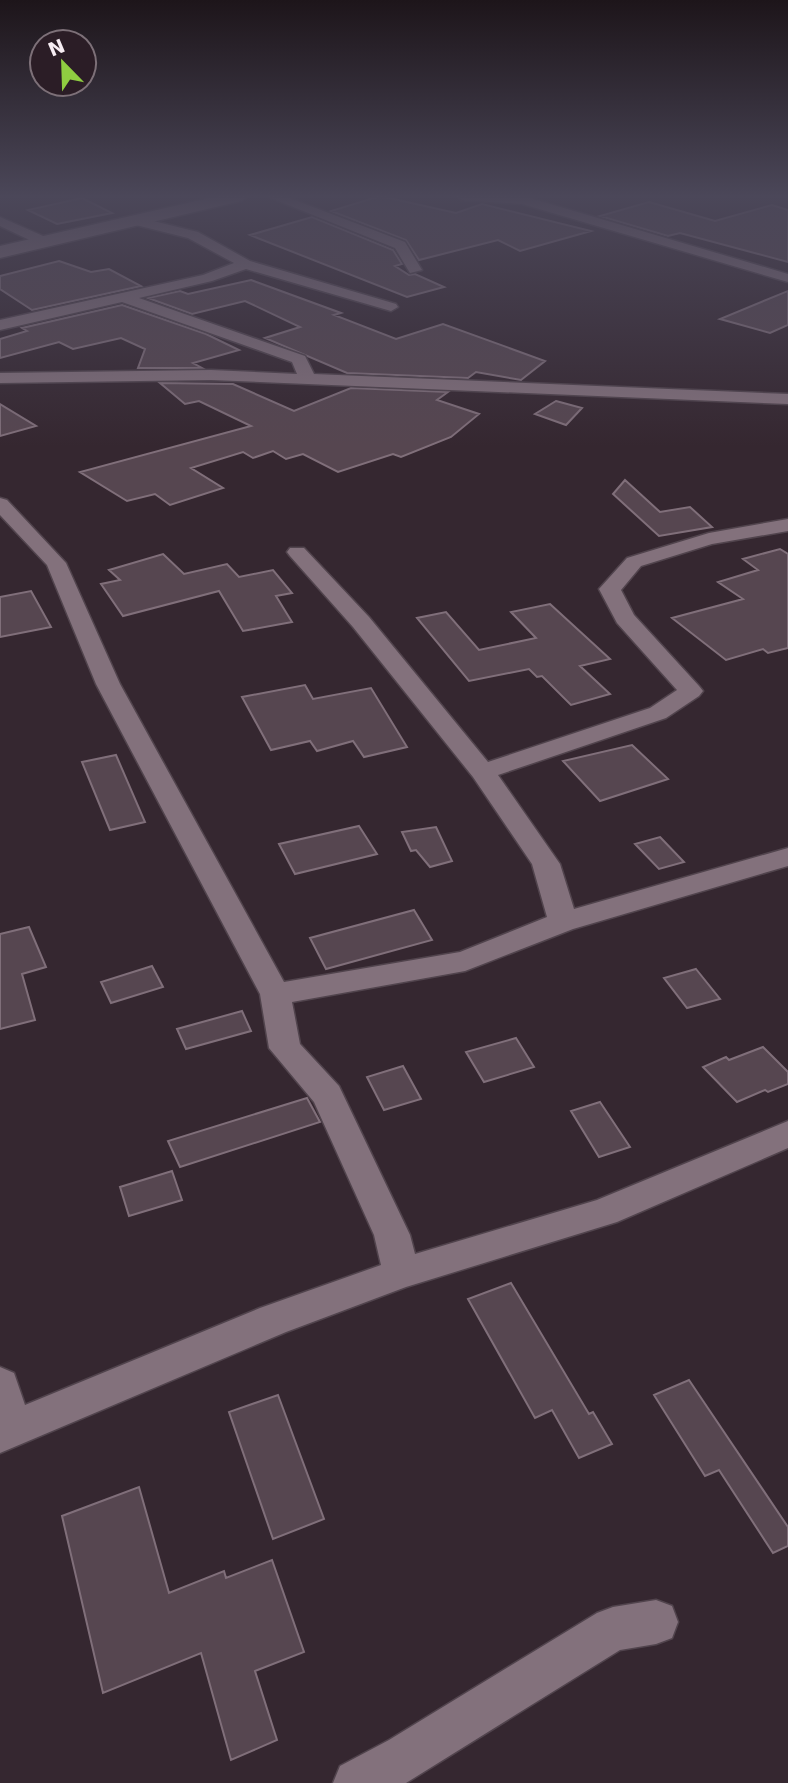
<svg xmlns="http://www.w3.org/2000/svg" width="788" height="1783" viewBox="0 0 788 1783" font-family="'DejaVu Sans',sans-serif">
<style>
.building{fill:#564650;stroke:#806f7a;stroke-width:2}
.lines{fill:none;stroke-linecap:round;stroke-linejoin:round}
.street-casing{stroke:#51444d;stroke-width:3}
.secondary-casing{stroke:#51444d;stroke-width:3}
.street{fill:#83717c;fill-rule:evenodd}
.secondary{fill:#83717c;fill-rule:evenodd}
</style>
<rect width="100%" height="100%" fill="#352730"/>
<path class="building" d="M 380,196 L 456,213 L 482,204 L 591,231 L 520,251 L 498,240 L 419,260 L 406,240 L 331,211 Z
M 82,198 L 112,213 L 57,224 L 28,210 Z
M 649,202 L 715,221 L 772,205 L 788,210 L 788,262 L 680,233 L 668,236 L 600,216 Z
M 312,217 L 393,250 L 402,264 L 395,266 L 409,275 L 415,274 L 444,287 L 407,297 L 250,235 Z
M 59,261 L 91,272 L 109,269 L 141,286 L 32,310 L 0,289 L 0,276 Z
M 251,280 L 341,313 L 334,315 L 396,339 L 443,324 L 545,361 L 521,380 L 476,372 L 468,378 L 347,373 L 265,338 L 300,327 L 245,301 L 192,314 L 148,298 L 180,291 L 188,294 Z
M 788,291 L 788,325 L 770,333 L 720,319 Z
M 122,305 L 206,334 L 239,350 L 193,363 L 202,368 L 138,368 L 145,349 L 121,338 L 73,349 L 59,342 L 0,358 L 0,339 L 27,331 L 22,328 Z
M 160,383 L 233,384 L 294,411 L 351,388 L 448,392 L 437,400 L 479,414 L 451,437 L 401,457 L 393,454 L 338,472 L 303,454 L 286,459 L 273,451 L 253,458 L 243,452 L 191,468 L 223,488 L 170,505 L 155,494 L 127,501 L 80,472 L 251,426 L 199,401 L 185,404 Z
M 556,401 L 582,408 L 566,425 L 535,414 Z
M 0,404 L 36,426 L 0,436 Z
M 625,480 L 660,512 L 690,507 L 712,527 L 659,536 L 613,494 Z
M 780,549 L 788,554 L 788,648 L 768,653 L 763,649 L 726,660 L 672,618 L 743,599 L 718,582 L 758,570 L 743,559 Z
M 163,554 L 184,574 L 227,564 L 239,577 L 273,570 L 292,593 L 276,596 L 292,622 L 243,631 L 219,591 L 123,616 L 101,584 L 120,580 L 109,570 Z
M 31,591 L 51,627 L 0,637 L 0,597 Z
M 550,604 L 610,659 L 580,666 L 610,694 L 571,705 L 542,676 L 537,677 L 529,669 L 469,681 L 417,618 L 446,612 L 479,650 L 536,638 L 511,612 Z
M 305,685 L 313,699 L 371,688 L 407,747 L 364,757 L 353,741 L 317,751 L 310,741 L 271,750 L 242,697 Z
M 632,745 L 668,779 L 600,801 L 563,761 Z
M 116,755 L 145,822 L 110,830 L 82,762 Z
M 359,826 L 377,854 L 295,874 L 279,844 Z
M 436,827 L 452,861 L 430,867 L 416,850 L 411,851 L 402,832 Z
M 660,837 L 684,862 L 659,869 L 635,844 Z
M 414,910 L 432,940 L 326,969 L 310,938 Z
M 29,927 L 46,967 L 22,974 L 35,1020 L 0,1029 L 0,934 Z
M 152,966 L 163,987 L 111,1003 L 101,982 Z
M 696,969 L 720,999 L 687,1008 L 664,978 Z
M 242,1011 L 251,1031 L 186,1049 L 177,1029 Z
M 516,1038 L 534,1067 L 484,1082 L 466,1052 Z
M 763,1047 L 788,1072 L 788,1084 L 768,1092 L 765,1090 L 737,1102 L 703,1067 L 726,1057 L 729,1060 Z
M 403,1066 L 421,1099 L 384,1110 L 367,1077 Z
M 307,1098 L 320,1122 L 180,1167 L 168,1141 Z
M 600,1102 L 630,1147 L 599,1157 L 571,1111 Z
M 172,1171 L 182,1200 L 129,1216 L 120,1187 Z
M 511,1283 L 589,1414 L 593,1412 L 612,1444 L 579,1458 L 552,1410 L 535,1418 L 468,1299 Z
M 689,1380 L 788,1527 L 788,1546 L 773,1553 L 719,1470 L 705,1476 L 654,1395 Z
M 278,1395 L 324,1519 L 273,1539 L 229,1412 Z
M 139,1487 L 169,1593 L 224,1571 L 226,1578 L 272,1560 L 304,1652 L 255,1671 L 277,1740 L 231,1760 L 201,1653 L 103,1693 L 62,1516 Z"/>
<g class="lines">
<defs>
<path id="street" d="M 266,196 L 284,196 L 405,242 L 422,270 L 410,273 L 395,248 Z
M 456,196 L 523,196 L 788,274 L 788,282 L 522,204 L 462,200 Z
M 0,217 L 50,239 L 52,242 L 40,245 L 0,226 Z
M 137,217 L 198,232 L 250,261 L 396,304 L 398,307 L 391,311 L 246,269 L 212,281 L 139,298 L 305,356 L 314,374 L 788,394 L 788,404 L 211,380 L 0,383 L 0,373 L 211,370 L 297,374 L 292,362 L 122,302 L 0,330 L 0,320 L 203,275 L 234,263 L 188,238 L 132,224 L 132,218 Z
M 0,498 L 7,500 L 66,563 L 120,684 L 284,982 L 460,952 L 547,917 L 532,864 L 473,777 L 353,627 L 290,556 L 287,552 L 290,548 L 304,548 L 369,617 L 488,762 L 650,708 L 677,690 L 617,623 L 599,589 L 627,558 L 709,533 L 788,519 L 788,531 L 712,544 L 641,566 L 621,590 L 634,615 L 699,686 L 703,691 L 699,696 L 666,718 L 498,775 L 560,864 L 574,909 L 788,848 L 788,866 L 573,929 L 465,971 L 292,1002 L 300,1044 L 339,1086 L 410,1235 L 415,1254 L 597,1200 L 788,1121 L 788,1148 L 617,1222 L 406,1287 L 286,1332 L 0,1453 L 0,1367 L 14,1373 L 25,1405 L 260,1308 L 381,1265 L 374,1235 L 314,1102 L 269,1048 L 260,994 L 96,684 L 47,565 L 0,515 Z
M 656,1600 L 672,1606 L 678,1622 L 672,1638 L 656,1644 L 620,1650 L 406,1783 L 333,1783 L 340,1766 L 389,1740 L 597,1613 L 613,1607 Z"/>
<path id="secondary" d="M 218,196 L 249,196 L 241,201 L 0,258 L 0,246 Z"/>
</defs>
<use href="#street" class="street-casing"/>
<use href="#secondary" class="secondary-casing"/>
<use href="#street" class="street"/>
<use href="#secondary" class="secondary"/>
</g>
<linearGradient id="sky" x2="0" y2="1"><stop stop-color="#1d151a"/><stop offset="0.44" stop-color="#4b4759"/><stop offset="1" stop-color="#4b4759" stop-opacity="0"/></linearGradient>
<rect width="788" height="446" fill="url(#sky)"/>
<g transform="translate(63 63) rotate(337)"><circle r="33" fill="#2b1d26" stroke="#7d7078" stroke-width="2"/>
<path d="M0-5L12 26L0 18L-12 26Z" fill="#8fcd41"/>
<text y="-10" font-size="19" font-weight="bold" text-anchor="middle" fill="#f7edf3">N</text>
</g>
</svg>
